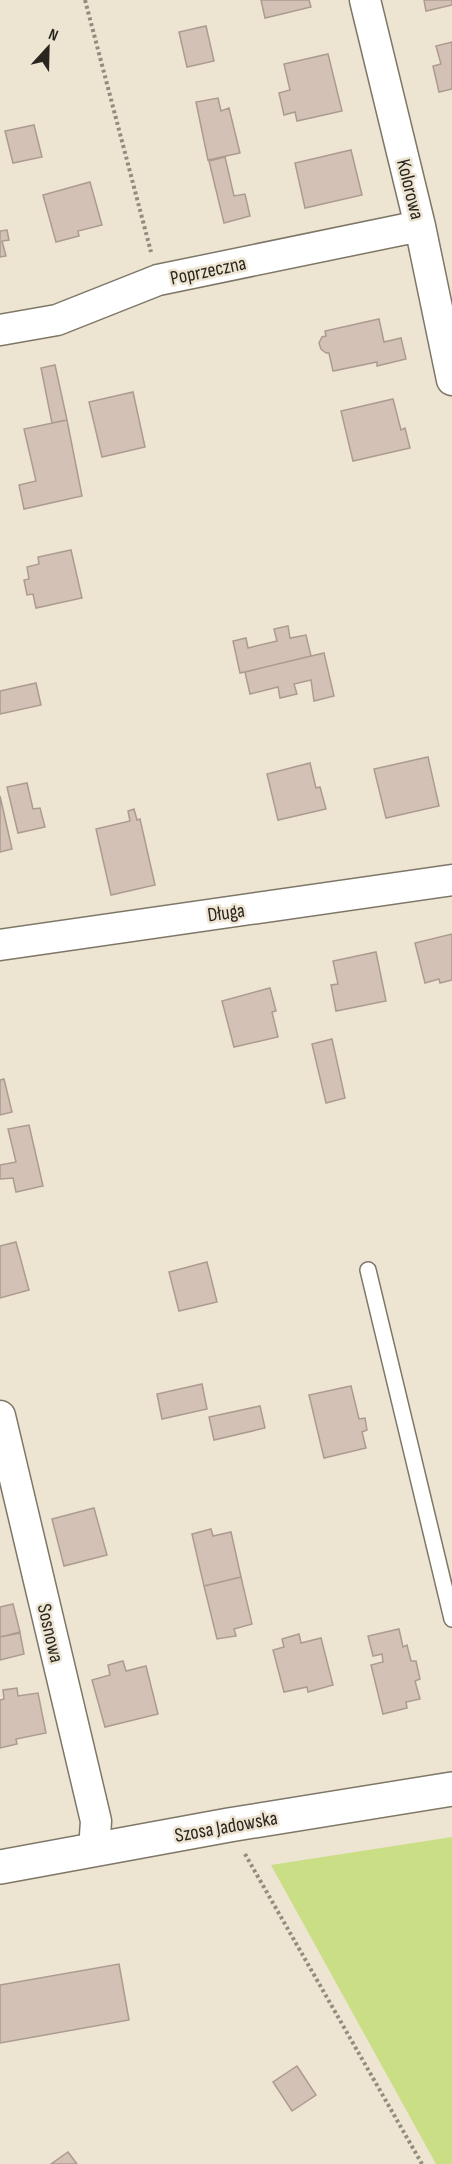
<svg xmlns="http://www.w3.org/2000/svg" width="452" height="2164" viewBox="0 0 452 2164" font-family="'Sofia Sans Condensed',sans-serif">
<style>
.green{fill:#c9de85}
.building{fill:#d3c1b6;stroke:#ac9b90;stroke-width:1.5}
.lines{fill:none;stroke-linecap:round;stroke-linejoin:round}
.service-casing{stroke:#7e7767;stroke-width:18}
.minor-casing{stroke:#7e7767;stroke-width:33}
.secondary-casing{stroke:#7e7767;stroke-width:36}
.path{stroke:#928c7f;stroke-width:4;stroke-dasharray:3 3;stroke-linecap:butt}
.service{stroke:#fff;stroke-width:15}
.minor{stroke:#fff;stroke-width:30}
.secondary{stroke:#fff;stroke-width:33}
.labels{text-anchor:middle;stroke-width:5;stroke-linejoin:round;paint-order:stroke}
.street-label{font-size:20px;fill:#29261f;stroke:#ede4d2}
</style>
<rect width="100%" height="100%" fill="#ede4d2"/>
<path class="green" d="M 452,1837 L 452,2164 L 436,2164 L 271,1865 Z"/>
<path class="building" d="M 261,0 L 309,0 L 311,7 L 265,18 Z
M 424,0 L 452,0 L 452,5 L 426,11 Z
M 206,26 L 214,61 L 187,67 L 179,32 Z
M 452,42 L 452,89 L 439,92 L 433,66 L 441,64 L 436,46 Z
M 328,54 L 342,111 L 297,121 L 295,112 L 284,115 L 279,93 L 290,90 L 284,64 Z
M 218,98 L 221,111 L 229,108 L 240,153 L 208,160 L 196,102 Z
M 34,125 L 42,157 L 13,163 L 5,131 Z
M 351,150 L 362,195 L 305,208 L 295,163 Z
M 225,157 L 234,196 L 245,194 L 250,216 L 224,223 L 209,161 Z
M 90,182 L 102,225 L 78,231 L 79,236 L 56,242 L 43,195 Z
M 7,230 L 9,240 L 2,241 L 6,256 L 0,257 L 0,231 Z
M 379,319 L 384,342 L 401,338 L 406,359 L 377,366 L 377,362 L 333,371 L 329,353 L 326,353 L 321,349 L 319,343 L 322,337 L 326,336 L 325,331 Z
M 55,365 L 67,420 L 52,423 L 41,368 Z
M 133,392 L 145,447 L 102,457 L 89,402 Z
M 393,399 L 401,430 L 405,428 L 410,448 L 353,461 L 341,411 Z
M 67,420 L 82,496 L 24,509 L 19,485 L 36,481 L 24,429 Z
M 71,550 L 82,598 L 36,608 L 33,594 L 27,595 L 24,580 L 29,579 L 27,567 L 39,564 L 38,557 Z
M 288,626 L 290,638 L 306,635 L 311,656 L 240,673 L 233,641 L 246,638 L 248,648 L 277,641 L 274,629 Z
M 324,653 L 334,696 L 314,701 L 311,680 L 294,684 L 297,694 L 280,698 L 278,687 L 250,694 L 245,672 Z
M 36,683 L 41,705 L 0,714 L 0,691 Z
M 428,757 L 439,806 L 386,818 L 374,769 Z
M 310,763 L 316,788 L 320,787 L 326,809 L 278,820 L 267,774 Z
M 27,783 L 33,809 L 40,808 L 45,827 L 18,833 L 7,787 Z
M 0,796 L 12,849 L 0,852 Z
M 134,809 L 137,820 L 140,819 L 155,885 L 111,895 L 96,829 L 130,821 L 128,811 Z
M 452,934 L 452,980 L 440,983 L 439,979 L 425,983 L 415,943 Z
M 376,952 L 386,1001 L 336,1011 L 331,985 L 338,984 L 333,961 Z
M 270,988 L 276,1011 L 272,1012 L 278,1037 L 234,1047 L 222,1001 Z
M 332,1039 L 345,1098 L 326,1103 L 312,1044 Z
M 4,1079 L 12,1112 L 0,1115 L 0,1080 Z
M 29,1125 L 43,1186 L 16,1192 L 13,1178 L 0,1179 L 0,1165 L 16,1162 L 8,1129 Z
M 16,1242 L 29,1290 L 0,1298 L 0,1246 Z
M 207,1262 L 217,1302 L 179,1311 L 169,1272 Z
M 202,1384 L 207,1409 L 162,1419 L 157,1394 Z
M 351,1386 L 359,1419 L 365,1418 L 367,1430 L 362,1432 L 366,1448 L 324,1458 L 309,1395 Z
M 260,1406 L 265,1428 L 214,1440 L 209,1417 Z
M 94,1508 L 107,1555 L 64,1566 L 52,1519 Z
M 211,1529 L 213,1536 L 231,1532 L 241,1577 L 204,1586 L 192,1534 Z
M 241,1577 L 252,1624 L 234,1629 L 236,1636 L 217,1639 L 204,1586 Z
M 13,1604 L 20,1632 L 0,1637 L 0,1607 Z
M 399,1629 L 403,1647 L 407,1645 L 411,1661 L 416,1661 L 420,1679 L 415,1681 L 420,1699 L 406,1702 L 407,1708 L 383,1714 L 371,1665 L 383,1662 L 382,1654 L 373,1656 L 368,1636 Z
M 20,1633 L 24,1654 L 0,1660 L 0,1637 Z
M 299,1634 L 301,1643 L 321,1638 L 333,1685 L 308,1692 L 307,1687 L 284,1692 L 273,1650 L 284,1647 L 282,1639 Z
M 123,1661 L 126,1671 L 146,1666 L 158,1714 L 105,1727 L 92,1680 L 110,1675 L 108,1665 Z
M 17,1688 L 18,1696 L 38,1693 L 46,1733 L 16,1739 L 17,1744 L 0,1748 L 0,1700 L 4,1699 L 3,1690 Z
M 119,1964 L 129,2020 L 0,2043 L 0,1985 Z
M 297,2066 L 316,2095 L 292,2111 L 273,2082 Z
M 68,2152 L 77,2164 L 51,2164 Z"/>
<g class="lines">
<defs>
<path id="service" d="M 368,1270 L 452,1619"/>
<path id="minor" d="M 365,0 L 420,226 L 452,380
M 0,330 L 57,320 L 158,280 L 420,226
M 0,945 L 452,880
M 0,1416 L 96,1821 L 94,1850"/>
<path id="secondary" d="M 0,1867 L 229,1825 L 452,1789"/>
</defs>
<use href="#service" class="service-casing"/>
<use href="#minor" class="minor-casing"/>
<use href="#secondary" class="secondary-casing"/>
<path class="path" d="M 85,0 L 151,252
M 245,1854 L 422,2164"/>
<use href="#service" class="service"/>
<use href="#minor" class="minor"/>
<use href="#secondary" class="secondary"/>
</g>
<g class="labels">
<g class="street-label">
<text transform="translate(411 189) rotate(76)" y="7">Kolorowa</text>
<text transform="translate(208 270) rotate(-12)" y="7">Poprzeczna</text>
<text transform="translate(226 912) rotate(-8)" y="7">Długa</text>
<text transform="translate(51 1633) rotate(77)" y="7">Sosnowa</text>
<text transform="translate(226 1826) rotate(-10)" y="7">Szosa Jadowska</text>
</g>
</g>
<g transform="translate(48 48) rotate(22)" stroke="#ede4d2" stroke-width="4.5" paint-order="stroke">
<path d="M0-4.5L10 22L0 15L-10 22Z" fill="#29261f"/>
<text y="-9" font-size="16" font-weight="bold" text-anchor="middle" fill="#29261f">N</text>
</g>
</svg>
